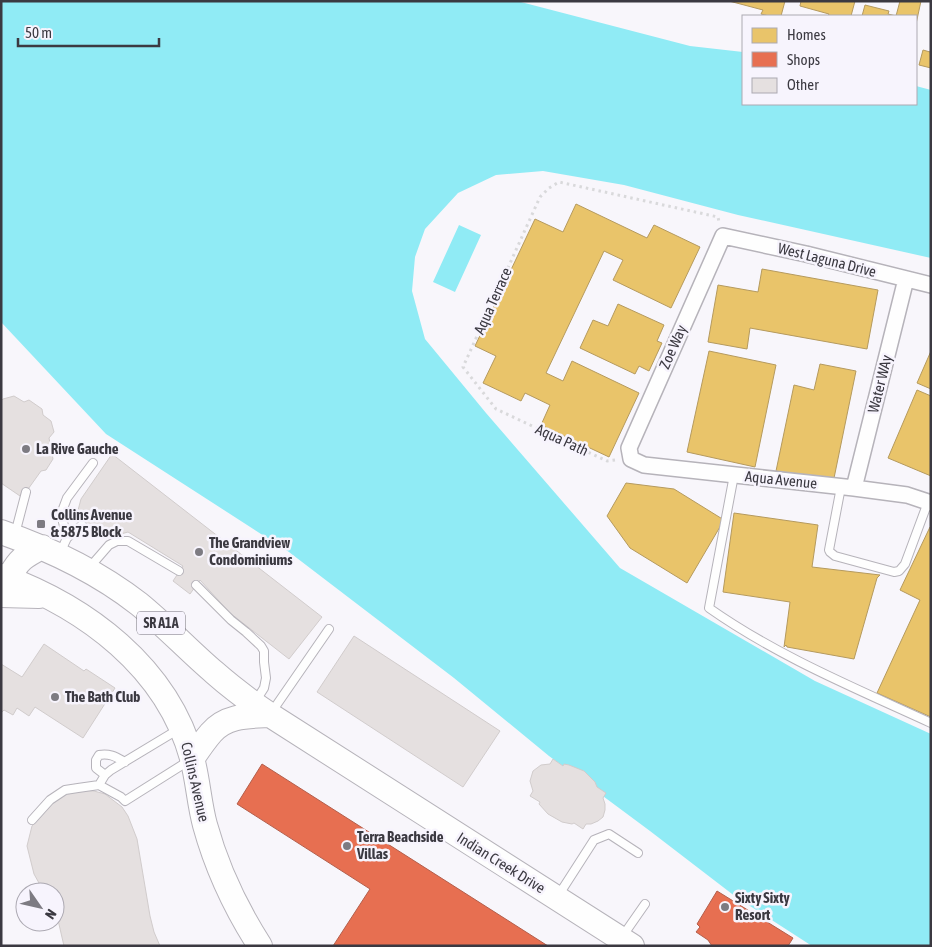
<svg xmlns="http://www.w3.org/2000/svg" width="932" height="947" viewBox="0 0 932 947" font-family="'Asap Condensed',sans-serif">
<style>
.water{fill:#90ebf5}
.homes{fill:#e9c46a;stroke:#b59a5e}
.shops{fill:#e76f51;stroke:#b35f4c}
.building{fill:#e5e0e0;stroke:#d1cccc}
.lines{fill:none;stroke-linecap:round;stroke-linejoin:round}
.service-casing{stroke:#b6b3ba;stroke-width:10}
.minor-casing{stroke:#b6b3ba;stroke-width:18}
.primary-casing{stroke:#b6b3ba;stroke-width:26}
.path{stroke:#d9d9db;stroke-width:3;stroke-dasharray:2.5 4;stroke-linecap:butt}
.service{stroke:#fefefe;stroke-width:8}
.minor{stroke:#fefefe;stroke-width:15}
.primary{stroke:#fefefe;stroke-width:24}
.poi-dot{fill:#7d7b82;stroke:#f7f4fd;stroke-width:2}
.labels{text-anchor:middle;stroke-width:5;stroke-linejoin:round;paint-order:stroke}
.shield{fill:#f7f4fd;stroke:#737179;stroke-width:1}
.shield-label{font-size:14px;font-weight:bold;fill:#3b3941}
.street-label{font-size:15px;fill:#3b3941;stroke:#f7f4fd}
.poi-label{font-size:15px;font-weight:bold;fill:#3b3941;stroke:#f7f4fd;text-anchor:start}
</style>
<rect width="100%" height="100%" fill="#f8f6fb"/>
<path class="water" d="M 1,1 L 517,1 L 690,46 L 743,52 L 743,104 L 916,104 L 916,86 L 931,90 L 931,258 L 738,215 L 624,185 L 543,171 L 496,175 L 458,193 L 425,229 L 415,257 L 412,291 L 425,339 L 486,413 L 620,568 L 815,681 L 931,734 L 931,946 L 812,946 L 736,897 L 650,831 L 549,756 L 454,678 L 289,552 L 106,434 L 1,322 Z
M 459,225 L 481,235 L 455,292 L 433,282 Z"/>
<path class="homes" d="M 729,1 L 785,1 L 781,16 L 769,16 L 761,14 L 763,10 Z
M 801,1 L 855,1 L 851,16 L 828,16 L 829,14 L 800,6 Z
M 900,1 L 921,1 L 916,24 L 916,16 L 862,16 L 865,5 L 889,11 L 888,14 L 896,16 Z
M 923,50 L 930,52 L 931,50 L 931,68 L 919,65 Z
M 576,204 L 647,238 L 654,225 L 700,247 L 671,308 L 613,280 L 623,260 L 604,251 L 546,373 L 563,381 L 572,361 L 639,393 L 609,457 L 541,425 L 550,405 L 525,393 L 521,401 L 483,383 L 496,356 L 475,346 L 535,219 L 563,232 Z
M 762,269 L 878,290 L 867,349 L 750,328 L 747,349 L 708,342 L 718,285 L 758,292 Z
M 618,304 L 664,325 L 657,341 L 662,343 L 649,371 L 639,366 L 635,374 L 580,348 L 593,320 L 608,326 Z
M 709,351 L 776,365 L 755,467 L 687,452 Z
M 931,351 L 931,389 L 917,383 Z
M 820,364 L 856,371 L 833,483 L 776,471 L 794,385 L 814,390 Z
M 917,390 L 931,396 L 931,476 L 888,458 Z
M 626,483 L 674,489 L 724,520 L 687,583 L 630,548 L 607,516 Z
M 734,513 L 818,525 L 812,567 L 880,575 L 877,578 L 854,659 L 787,647 L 786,645 L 784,647 L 790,602 L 723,592 Z
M 930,527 L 931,528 L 931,717 L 877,693 L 920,600 L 900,590 Z"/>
<path class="shops" d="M 262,764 L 548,946 L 333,946 L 370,889 L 237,804 Z
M 717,891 L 793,938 L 788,946 L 712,946 L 708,940 L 696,932 L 700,927 L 697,924 Z"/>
<path class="building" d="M 14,396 L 24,402 L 29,400 L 42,409 L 43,415 L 51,421 L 54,432 L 49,438 L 53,459 L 46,470 L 41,471 L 26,492 L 24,490 L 20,496 L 1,483 L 1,401 L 3,399 Z
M 112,454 L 322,617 L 289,659 L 230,613 L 200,580 L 190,594 L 173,581 L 183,566 L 128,532 L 107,538 L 82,525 L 76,518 L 81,499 Z
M 354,636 L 500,731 L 463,787 L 317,692 Z
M 44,644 L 84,671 L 86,669 L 115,688 L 83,738 L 35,707 L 29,716 L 17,708 L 13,715 L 4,710 L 1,713 L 1,664 L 22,677 Z
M 553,759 L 563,766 L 564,764 L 569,765 L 584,771 L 595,782 L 597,787 L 606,793 L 603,798 L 605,804 L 605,810 L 603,817 L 598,821 L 591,824 L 586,824 L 583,829 L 574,823 L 572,824 L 562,822 L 548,814 L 539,804 L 540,802 L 530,796 L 533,791 L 530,781 L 533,771 L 541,765 L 550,764 Z
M 79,790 L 94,791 L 105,794 L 122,807 L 128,816 L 137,839 L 150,916 L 154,932 L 160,946 L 64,946 L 58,920 L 55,913 L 55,892 L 44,892 L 34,874 L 27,846 L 32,826 L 43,812 L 61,795 Z"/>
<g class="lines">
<defs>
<path id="service" d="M 734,475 L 709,608 C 777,656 855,688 931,723
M 841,487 L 829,550 L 830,552 L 835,556 L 894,572 L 899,571 L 905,564 L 928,502
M 15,534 L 26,492
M 67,538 L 61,514 L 67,498 L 93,463
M 60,553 L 67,538 L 82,525
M 89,568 L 109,545 L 117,541 L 128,541 L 179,571
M 196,585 L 231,620 L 246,632 L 261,646 L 264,651 L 264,662 L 266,678 L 264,688 L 255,702
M 271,713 L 329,629
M 105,775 L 96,768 L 96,760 L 99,755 C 110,753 116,757 125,762
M 99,785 L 105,775 L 111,770 L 179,729
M 32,820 L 50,800 L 65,790 L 78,788 L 99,785 L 121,797 L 125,801 L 190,760
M 558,896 L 594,840 L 609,834 L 638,853
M 622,937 L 645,904"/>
<path id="minor" d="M 931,285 L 806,254 L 723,236 L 629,448 L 631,459 L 644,465 L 854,488 L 907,495 L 931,503
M 854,488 L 906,279"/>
<path id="primary" d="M 1,532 C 50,549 98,572 139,604 C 166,626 189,651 215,673 C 232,688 251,702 270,715 L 632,946
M 1,576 C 86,607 167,667 192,758 C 198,780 199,803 205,825 C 217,869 235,907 260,946
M 9,578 C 18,560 24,556 42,547
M 1,595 L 39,596
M 192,759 C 198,750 204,741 211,733 C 226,715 249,716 270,715"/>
</defs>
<use href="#service" class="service-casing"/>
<use href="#minor" class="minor-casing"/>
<use href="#primary" class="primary-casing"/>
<path class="path" d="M 615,460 L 607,461 L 496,409 L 463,367 L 540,197 L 549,188 L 559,182 L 718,217 L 719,222"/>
<use href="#service" class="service"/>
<use href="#minor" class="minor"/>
<use href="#primary" class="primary"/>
</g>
<g class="poi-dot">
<circle cx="26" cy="449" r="5"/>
<rect x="36" y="519" width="10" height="10" rx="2.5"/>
<circle cx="199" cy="552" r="5"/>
<circle cx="55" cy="697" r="5"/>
<circle cx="347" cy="846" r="5"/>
<circle cx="725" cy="907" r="5"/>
</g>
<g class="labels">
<rect class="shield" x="137" y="611.5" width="48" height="23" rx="4"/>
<g class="shield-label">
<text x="161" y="628">SR A1A</text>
</g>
<g class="street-label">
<text transform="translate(827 260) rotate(14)" y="5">West Laguna Drive</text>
<text transform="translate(493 301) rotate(-66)" y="5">Aqua Terrace</text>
<text transform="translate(673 347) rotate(-66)" y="5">Zoe Way</text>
<text transform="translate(880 384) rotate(-76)" y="5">Water WAy</text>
<text transform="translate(562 440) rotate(25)" y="5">Aqua Path</text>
<text transform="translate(781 480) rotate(6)" y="5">Aqua Avenue</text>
<text transform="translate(195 782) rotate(77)" y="5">Collins Avenue</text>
<text transform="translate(501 863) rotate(32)" y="5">Indian Creek Drive</text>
</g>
<g class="poi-label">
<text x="36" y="454">La Rive Gauche</text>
<text x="51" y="520">Collins Avenue<tspan x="51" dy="17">&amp; 5875 Block</tspan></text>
<text x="209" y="548">The Grandview<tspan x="209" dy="17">Condominiums</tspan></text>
<text x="65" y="702">The Bath Club</text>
<text x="357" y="842">Terra Beachside<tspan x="357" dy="17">Villas</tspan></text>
<text x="735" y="903">Sixty Sixty<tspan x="735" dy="17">Resort</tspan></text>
</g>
</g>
<rect width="932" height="947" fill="none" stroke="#3b3941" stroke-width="5"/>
<rect x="742" y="15" width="175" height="90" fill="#f7f4fd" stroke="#aca9b2"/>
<rect x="752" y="28" width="25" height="15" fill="#e9c46a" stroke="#aca9b2"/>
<text x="787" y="40" font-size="15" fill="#3b3941">Homes</text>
<rect x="752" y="52" width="25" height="15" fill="#e76f51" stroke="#aca9b2"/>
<text x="787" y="65" font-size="15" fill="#3b3941">Shops</text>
<rect x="752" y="78" width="25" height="15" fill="#e5e0e0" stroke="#aca9b2"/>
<text x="787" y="90" font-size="15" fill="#3b3941">Other</text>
<g transform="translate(40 907) rotate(124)"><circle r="24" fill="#f7f4fd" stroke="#aca9b2"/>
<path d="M0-4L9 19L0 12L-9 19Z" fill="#7d7b82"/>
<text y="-8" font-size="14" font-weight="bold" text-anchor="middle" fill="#3b3941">N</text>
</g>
<path d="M18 38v8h141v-8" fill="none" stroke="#3b3941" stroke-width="2.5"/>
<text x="25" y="38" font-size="15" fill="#3b3941" stroke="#f7f4fd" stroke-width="4" paint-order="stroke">50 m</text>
</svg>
